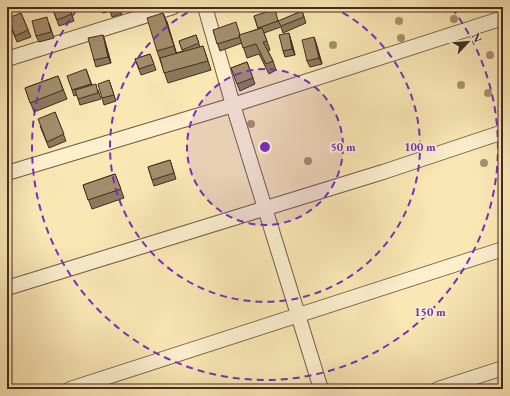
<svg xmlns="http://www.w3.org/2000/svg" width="510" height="396" viewBox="0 0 510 396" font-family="'EB Garamond',serif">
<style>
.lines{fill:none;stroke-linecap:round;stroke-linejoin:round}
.minor-casing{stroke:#725a44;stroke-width:16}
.minor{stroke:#fbefce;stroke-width:14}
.tree{fill:#a6916f}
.wall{fill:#8c795d;stroke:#452b1e}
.shaded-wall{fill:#72634c;stroke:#452b1e}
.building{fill:#a38d6c;stroke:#452b1e}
.ring{fill:none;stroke:#7b2cbf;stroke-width:2;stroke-dasharray:7 5}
.centre{fill:#7b2cbf;stroke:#fbefce;stroke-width:2}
.ring-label{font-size:12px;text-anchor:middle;font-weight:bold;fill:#7b2cbf;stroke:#fbefce;stroke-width:4;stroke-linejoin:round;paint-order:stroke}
</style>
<rect width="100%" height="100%" fill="#f9e7b4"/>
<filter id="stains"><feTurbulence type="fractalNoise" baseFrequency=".005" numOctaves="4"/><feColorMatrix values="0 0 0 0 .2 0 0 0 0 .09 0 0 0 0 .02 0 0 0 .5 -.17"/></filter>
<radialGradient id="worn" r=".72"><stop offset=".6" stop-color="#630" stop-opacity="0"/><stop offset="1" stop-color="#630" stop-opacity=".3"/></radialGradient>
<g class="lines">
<defs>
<path id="minor" d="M 205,7 L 233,105 L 321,389
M 7,59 L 173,7
M 7,173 L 233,105 L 503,18
M 7,288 L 383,172 L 503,132
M 70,389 L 503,249
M 438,389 L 503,368"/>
</defs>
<use href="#minor" class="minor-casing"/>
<use href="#minor" class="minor"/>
</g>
<g class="tree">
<circle cx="454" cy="19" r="4"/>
<circle cx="399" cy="21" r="4"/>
<circle cx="401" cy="38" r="4"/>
<circle cx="333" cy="45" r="4"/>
<circle cx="490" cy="55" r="4"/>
<circle cx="461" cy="85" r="4"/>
<circle cx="488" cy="93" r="4"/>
<circle cx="251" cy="124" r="4"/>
<circle cx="308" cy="161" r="4"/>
<circle cx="484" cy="163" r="4"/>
</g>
<path class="wall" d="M 22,7 L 40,7 L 24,12 Z
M 52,7 L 69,7 L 74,21 L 59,26 Z
M 74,7 L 90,7 L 75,12 Z
M 101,7 L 120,7 L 122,14 L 112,17 L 110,11 L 103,13 Z
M 402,7 L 414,7 L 404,11 Z
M 478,7 L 484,7 L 479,9 Z
M 302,11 L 306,23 L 283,33 L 281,27 L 264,33 L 270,50 L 268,51 L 273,61 L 276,70 L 269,74 L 259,54 L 247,58 L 242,43 L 220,51 L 213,30 L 241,35 L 258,29 L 254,16 L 279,21 Z
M 21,13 L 31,37 L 17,42 L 10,25 Z
M 167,22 L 176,53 L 183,51 L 179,41 L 196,35 L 200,47 L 203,46 L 211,70 L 168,83 L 157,51 Z
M 49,23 L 54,38 L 39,42 L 36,36 Z
M 103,35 L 111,63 L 96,67 L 94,60 Z
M 314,37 L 316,43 L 322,64 L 310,67 L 307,61 Z
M 291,40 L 295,55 L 285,57 L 283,51 Z
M 150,54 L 156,70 L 141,75 L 135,59 Z
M 247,62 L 255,84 L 240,91 L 231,68 Z
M 86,69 L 92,85 L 98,90 L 101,99 L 80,105 L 77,95 L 74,96 L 72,90 Z
M 58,76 L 67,99 L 34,112 L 25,88 Z
M 109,80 L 116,101 L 104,105 L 102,98 Z
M 55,112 L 66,141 L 49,148 L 40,126 Z
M 170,160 L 176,179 L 154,186 L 148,167 Z
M 115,174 L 124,198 L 92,209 L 83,185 Z"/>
<path class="shaded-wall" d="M 163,13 L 167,22 L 177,55 Z
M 289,33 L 291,40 L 295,55 L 292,49 Z
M 103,35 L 105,41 L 111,63 L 108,57 Z
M 314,37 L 316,43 L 322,64 L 319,58 Z"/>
<path class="building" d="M 52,7 L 69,7 L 72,14 L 57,20 Z
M 275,9 L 278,21 L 258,28 L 254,16 Z
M 302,11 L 304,17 L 281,26 L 278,21 Z
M 21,13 L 28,30 L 15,36 L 8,18 Z
M 163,13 L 174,46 L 157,51 L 147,18 Z
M 47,17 L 51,32 L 36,36 L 32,21 Z
M 236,22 L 240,35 L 239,35 L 240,37 L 217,44 L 213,30 Z
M 262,28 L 267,41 L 263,42 L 273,61 L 266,64 L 256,44 L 243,48 L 239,35 Z
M 289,33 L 292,49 L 283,51 L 279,35 Z
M 103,35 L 108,57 L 94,60 L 88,38 Z
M 196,35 L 199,43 L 182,50 L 179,41 Z
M 314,37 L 319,58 L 307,61 L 302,40 Z
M 203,46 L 208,61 L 164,73 L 160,58 Z
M 150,54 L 154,64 L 139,69 L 135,59 Z
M 247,62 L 253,78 L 237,84 L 231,68 Z
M 86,69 L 91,84 L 72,90 L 67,76 Z
M 58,76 L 63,90 L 30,103 L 25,88 Z
M 109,80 L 114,95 L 102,98 L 98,84 Z
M 96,84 L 98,93 L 78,99 L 75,90 Z
M 55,112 L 64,134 L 47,142 L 38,119 Z
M 170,160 L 174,173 L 152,180 L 148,167 Z
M 115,174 L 121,189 L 88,200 L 83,185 Z"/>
<circle cx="265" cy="147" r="78" fill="#7b2cbf" fill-opacity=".12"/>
<g class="ring">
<circle cx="265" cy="147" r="78"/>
<path d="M332 7A155 155 0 1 1 198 7"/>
<path d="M452 8A233 233 0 1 1 78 8"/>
</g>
<circle cx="265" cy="147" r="6" class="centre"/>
<g class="ring-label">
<text x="343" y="151">50 m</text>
<text x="420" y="151">100 m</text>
<text x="430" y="316">150 m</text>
</g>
<rect width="510" height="396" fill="none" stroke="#f9e7b4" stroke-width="24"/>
<rect x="8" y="8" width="494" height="380" fill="none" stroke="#452b1e" stroke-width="2"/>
<rect x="12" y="12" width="486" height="372" fill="none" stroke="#452b1e"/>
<g transform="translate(468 42) rotate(64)" stroke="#fbefce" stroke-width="3" paint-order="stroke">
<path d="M0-3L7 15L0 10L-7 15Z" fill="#452b1e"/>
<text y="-6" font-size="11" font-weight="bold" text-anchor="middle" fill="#452b1e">N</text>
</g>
<rect width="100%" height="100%" filter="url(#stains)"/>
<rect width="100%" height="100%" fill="url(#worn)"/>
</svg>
